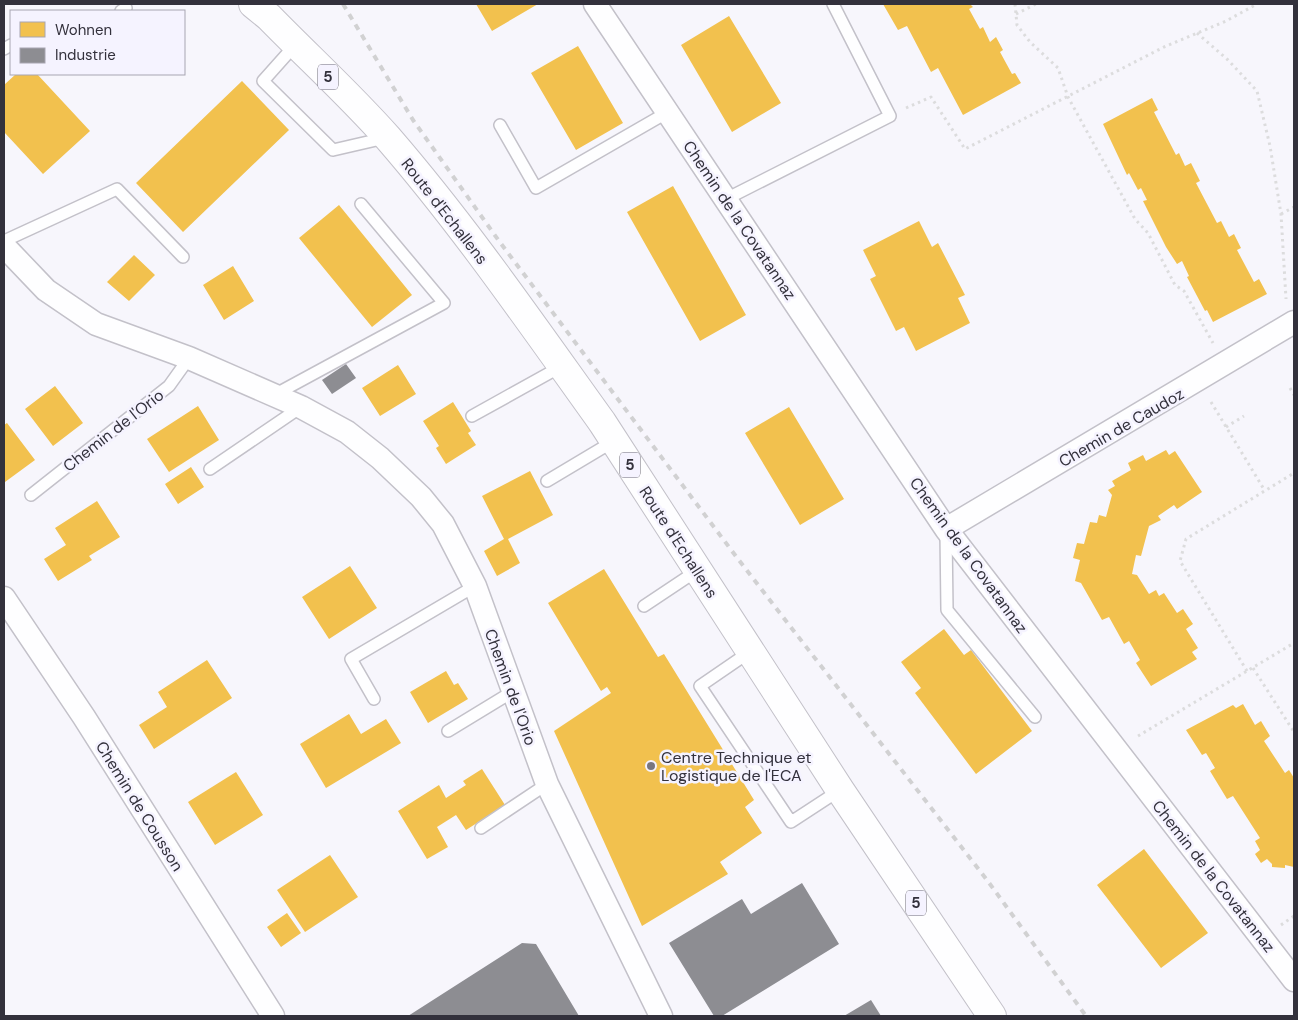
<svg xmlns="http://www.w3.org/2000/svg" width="1298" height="1020" viewBox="0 0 1298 1020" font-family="'DM Sans',sans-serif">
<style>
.homes{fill:#f2c14e}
.industry{fill:#8d8d92}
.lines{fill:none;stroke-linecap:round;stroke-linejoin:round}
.service-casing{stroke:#c3c1c9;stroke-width:14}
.minor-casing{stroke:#c3c1c9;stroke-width:25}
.primary-casing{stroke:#c3c1c9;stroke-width:30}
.path{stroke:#dcdcdd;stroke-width:3;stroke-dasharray:2.5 4;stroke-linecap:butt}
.service{stroke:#fefeff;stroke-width:11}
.minor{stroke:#fefeff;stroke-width:22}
.primary{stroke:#fefeff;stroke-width:28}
.rail{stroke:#d1d1d2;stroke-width:4;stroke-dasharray:6 6;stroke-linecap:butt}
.poi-dot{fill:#78767f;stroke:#f5f3ff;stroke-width:2}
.labels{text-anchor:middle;stroke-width:5;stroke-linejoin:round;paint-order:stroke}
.shield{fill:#f5f3ff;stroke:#6d6b76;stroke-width:1}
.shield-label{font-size:15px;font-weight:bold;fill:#33313c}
.street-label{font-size:16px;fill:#33313c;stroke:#f5f3ff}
.poi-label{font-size:16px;fill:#33313c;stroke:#f5f3ff;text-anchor:start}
</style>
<rect width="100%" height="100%" fill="#f7f6fc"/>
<path class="homes" d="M 476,4 L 538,4 L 492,31 Z
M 883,4 L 970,4 L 973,7 L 969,9 L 980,29 L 983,27 L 990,42 L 996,37 L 1003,50 L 1000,52 L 1012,74 L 1015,73 L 1021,83 L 963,115 L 938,68 L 931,72 L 907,26 L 898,30 Z
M 729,16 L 781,103 L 732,132 L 681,45 Z
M 578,46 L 623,123 L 576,150 L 531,73 Z
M 16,74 L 37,74 L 90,131 L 43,174 L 4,132 L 4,85 Z
M 242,81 L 289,130 L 183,232 L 136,183 Z
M 1152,98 L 1158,110 L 1154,112 L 1176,155 L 1179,153 L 1185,166 L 1191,163 L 1200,181 L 1196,183 L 1217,223 L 1221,221 L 1229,237 L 1234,234 L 1241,248 L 1237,250 L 1254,282 L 1259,279 L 1267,294 L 1213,322 L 1207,310 L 1205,311 L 1187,277 L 1189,276 L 1182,261 L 1177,264 L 1166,247 L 1143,201 L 1147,200 L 1141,188 L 1138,190 L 1129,173 L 1127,175 L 1103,124 Z
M 673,186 L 746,315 L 700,341 L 627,212 Z
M 339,205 L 412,295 L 372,327 L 299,238 Z
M 919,221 L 932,247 L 938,243 L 965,295 L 958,298 L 970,323 L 916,351 L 904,327 L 896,331 L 870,279 L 876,276 L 863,250 Z
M 134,255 L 155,275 L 129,301 L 107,282 Z
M 233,266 L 254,301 L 224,320 L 203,285 Z
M 398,365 L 416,394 L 380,416 L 362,388 Z
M 55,386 L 83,423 L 53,446 L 25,409 Z
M 453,402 L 471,431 L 468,433 L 476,445 L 446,464 L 436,448 L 439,446 L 423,421 Z
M 198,406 L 219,440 L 169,472 L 147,439 Z
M 789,407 L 844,499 L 800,525 L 745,433 Z
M 7,423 L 35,460 L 5,482 L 4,425 Z
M 1166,450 L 1169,455 L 1175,451 L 1202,492 L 1177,509 L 1174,505 L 1158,516 L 1161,520 L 1149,526 L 1141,556 L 1136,555 L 1132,574 L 1137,575 L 1149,594 L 1156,590 L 1159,596 L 1164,593 L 1177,613 L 1183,609 L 1193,624 L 1186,629 L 1198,648 L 1192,652 L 1197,659 L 1151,686 L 1136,663 L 1140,660 L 1129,641 L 1124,644 L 1109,617 L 1102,620 L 1081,583 L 1075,581 L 1080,560 L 1073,558 L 1077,543 L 1084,544 L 1090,522 L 1097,523 L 1099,515 L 1106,517 L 1112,495 L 1108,490 L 1115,486 L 1112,481 L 1131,470 L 1128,463 L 1143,455 L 1146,461 Z
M 191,467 L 204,487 L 178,504 L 165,484 Z
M 530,471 L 553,515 L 508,539 L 520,563 L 497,576 L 484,551 L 504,539 L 482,496 Z
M 97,501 L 120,537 L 89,556 L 92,560 L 58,581 L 44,559 L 66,545 L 55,528 Z
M 350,566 L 377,608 L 329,639 L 302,597 Z
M 604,569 L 658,657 L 664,654 L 754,800 L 745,807 L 762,833 L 720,862 L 728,874 L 642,926 L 554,731 L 611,693 L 607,687 L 601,691 L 548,603 Z
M 944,629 L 964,655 L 971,650 L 1032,731 L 976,774 L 915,693 L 921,688 L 901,662 Z
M 207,660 L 232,698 L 154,749 L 139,725 L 167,707 L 158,692 Z
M 446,671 L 454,685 L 458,683 L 468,699 L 428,723 L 410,692 Z
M 1243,704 L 1255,725 L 1261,721 L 1270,736 L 1264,741 L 1285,773 L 1289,770 L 1294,778 L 1294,867 L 1285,865 L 1285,868 L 1272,867 L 1272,864 L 1267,859 L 1261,863 L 1255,854 L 1260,850 L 1255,841 L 1260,838 L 1233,796 L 1227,799 L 1210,771 L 1215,768 L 1206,753 L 1202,755 L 1186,730 L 1233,705 L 1236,708 Z
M 349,714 L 361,734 L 386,719 L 401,743 L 326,788 L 300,744 Z
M 482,769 L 505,805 L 466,830 L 456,815 L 437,827 L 448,847 L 427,859 L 398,811 L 439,785 L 446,798 L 466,785 L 463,781 Z
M 236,772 L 263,815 L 215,845 L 188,802 Z
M 1144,849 L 1208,933 L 1161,968 L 1097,885 Z
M 330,855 L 358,897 L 305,932 L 277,890 Z
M 287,913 L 301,933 L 281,947 L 267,927 Z"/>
<path class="industry" d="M 346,364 L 356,378 L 332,394 L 322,380 Z
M 802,883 L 839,944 L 722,1016 L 714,1016 L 669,943 L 742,899 L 751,914 Z
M 522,943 L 536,944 L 579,1016 L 408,1016 Z
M 871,1000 L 881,1016 L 844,1016 Z"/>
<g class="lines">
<defs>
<path id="service" d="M 121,11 L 126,8
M 296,44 L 263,81 L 333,150 L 385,138
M 4,49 L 11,45
M 500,125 L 536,188 L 668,112
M 726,199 L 890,116 L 833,4
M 4,241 L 117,189 L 183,257
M 276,394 L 444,303 L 361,204
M 472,416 L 562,366
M 210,469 L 301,407
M 547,481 L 614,441
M 31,495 L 169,386 L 189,358
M 946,533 L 947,610 L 1035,717
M 644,606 L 698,570
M 751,651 L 700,686 L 791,822 L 840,790
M 374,699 L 351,659 L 475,586
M 448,731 L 512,692
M 481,828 L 547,784"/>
<path id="minor" d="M 595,4 L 946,529 L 1294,980
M 4,246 L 46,290 L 96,324 L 189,358 L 301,407 L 347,432 L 380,458 L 421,497 L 443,524 L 475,586 L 547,784 L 661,1016
M 946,529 L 1294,322
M 4,598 L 84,717 L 273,1016"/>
<path id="primary" d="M 253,4 L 269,17 C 308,57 351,96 388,138 C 465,227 533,326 602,422 L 840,790 L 992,1016"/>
</defs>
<use href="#service" class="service-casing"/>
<use href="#minor" class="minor-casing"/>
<use href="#primary" class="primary-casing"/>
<path class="path" d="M 1015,4 L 1017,25 L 1030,42 L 1058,68 L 1068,97 L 1135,219 L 1148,233 L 1175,285 L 1184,291 L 1213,343
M 1016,14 L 1036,4
M 1197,33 L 1228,60 L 1257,91 L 1270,146 L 1281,214 L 1286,299
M 906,108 L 931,97 L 965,149 L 1164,47 L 1226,21 L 1257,4
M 1281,214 L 1294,207
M 1290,388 L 1294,395
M 1211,402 L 1265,491
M 1226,427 L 1244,416
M 1253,668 L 1294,732
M 1247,671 L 1180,561 L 1186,539 L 1294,473
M 1138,736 L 1294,643
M 1281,925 L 1294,916"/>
<use href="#service" class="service"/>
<use href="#minor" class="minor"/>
<use href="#primary" class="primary"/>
<path class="rail" d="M 343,4 L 413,120 L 499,241 L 738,559 L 987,880 L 1086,1016"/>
</g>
<circle class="poi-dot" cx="651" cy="766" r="5"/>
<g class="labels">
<g class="shield">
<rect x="318" y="64.5" width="20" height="25" rx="4"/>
<rect x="620" y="452.5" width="20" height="25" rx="4"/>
<rect x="906" y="890.5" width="20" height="25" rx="4"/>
</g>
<g class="shield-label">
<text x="328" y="82">5</text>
<text x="630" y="470">5</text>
<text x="916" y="908">5</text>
</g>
<g class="street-label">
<text transform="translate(445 211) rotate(52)" y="6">Route d'Echallens</text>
<text transform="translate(740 220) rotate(56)" y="6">Chemin de la Covatannaz</text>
<text transform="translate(1121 427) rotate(-30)" y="6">Chemin de Caudoz</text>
<text transform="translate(113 430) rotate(-38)" y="6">Chemin de l'Orio</text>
<text transform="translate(679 542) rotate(57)" y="6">Route d'Echallens</text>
<text transform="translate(969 555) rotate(54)" y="6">Chemin de la Covatannaz</text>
<text transform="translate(511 687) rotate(70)" y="6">Chemin de l'Orio</text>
<text transform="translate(140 806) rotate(58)" y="6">Chemin de Cousson</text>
<text transform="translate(1214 876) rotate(52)" y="6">Chemin de la Covatannaz</text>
</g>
<g class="poi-label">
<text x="661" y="763">Centre Technique et<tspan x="661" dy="18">Logistique de l'ECA</tspan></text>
</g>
</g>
<rect width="1298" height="1020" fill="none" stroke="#33313c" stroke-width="10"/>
<rect x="10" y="10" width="175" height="65" fill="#f5f3ff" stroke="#a7a5b1"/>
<rect x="20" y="22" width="25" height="15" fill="#f2c14e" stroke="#a7a5b1"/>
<text x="55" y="35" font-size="15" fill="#33313c">Wohnen</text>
<rect x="20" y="48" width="25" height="15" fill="#8d8d92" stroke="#a7a5b1"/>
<text x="55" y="60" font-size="15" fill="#33313c">Industrie</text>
</svg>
